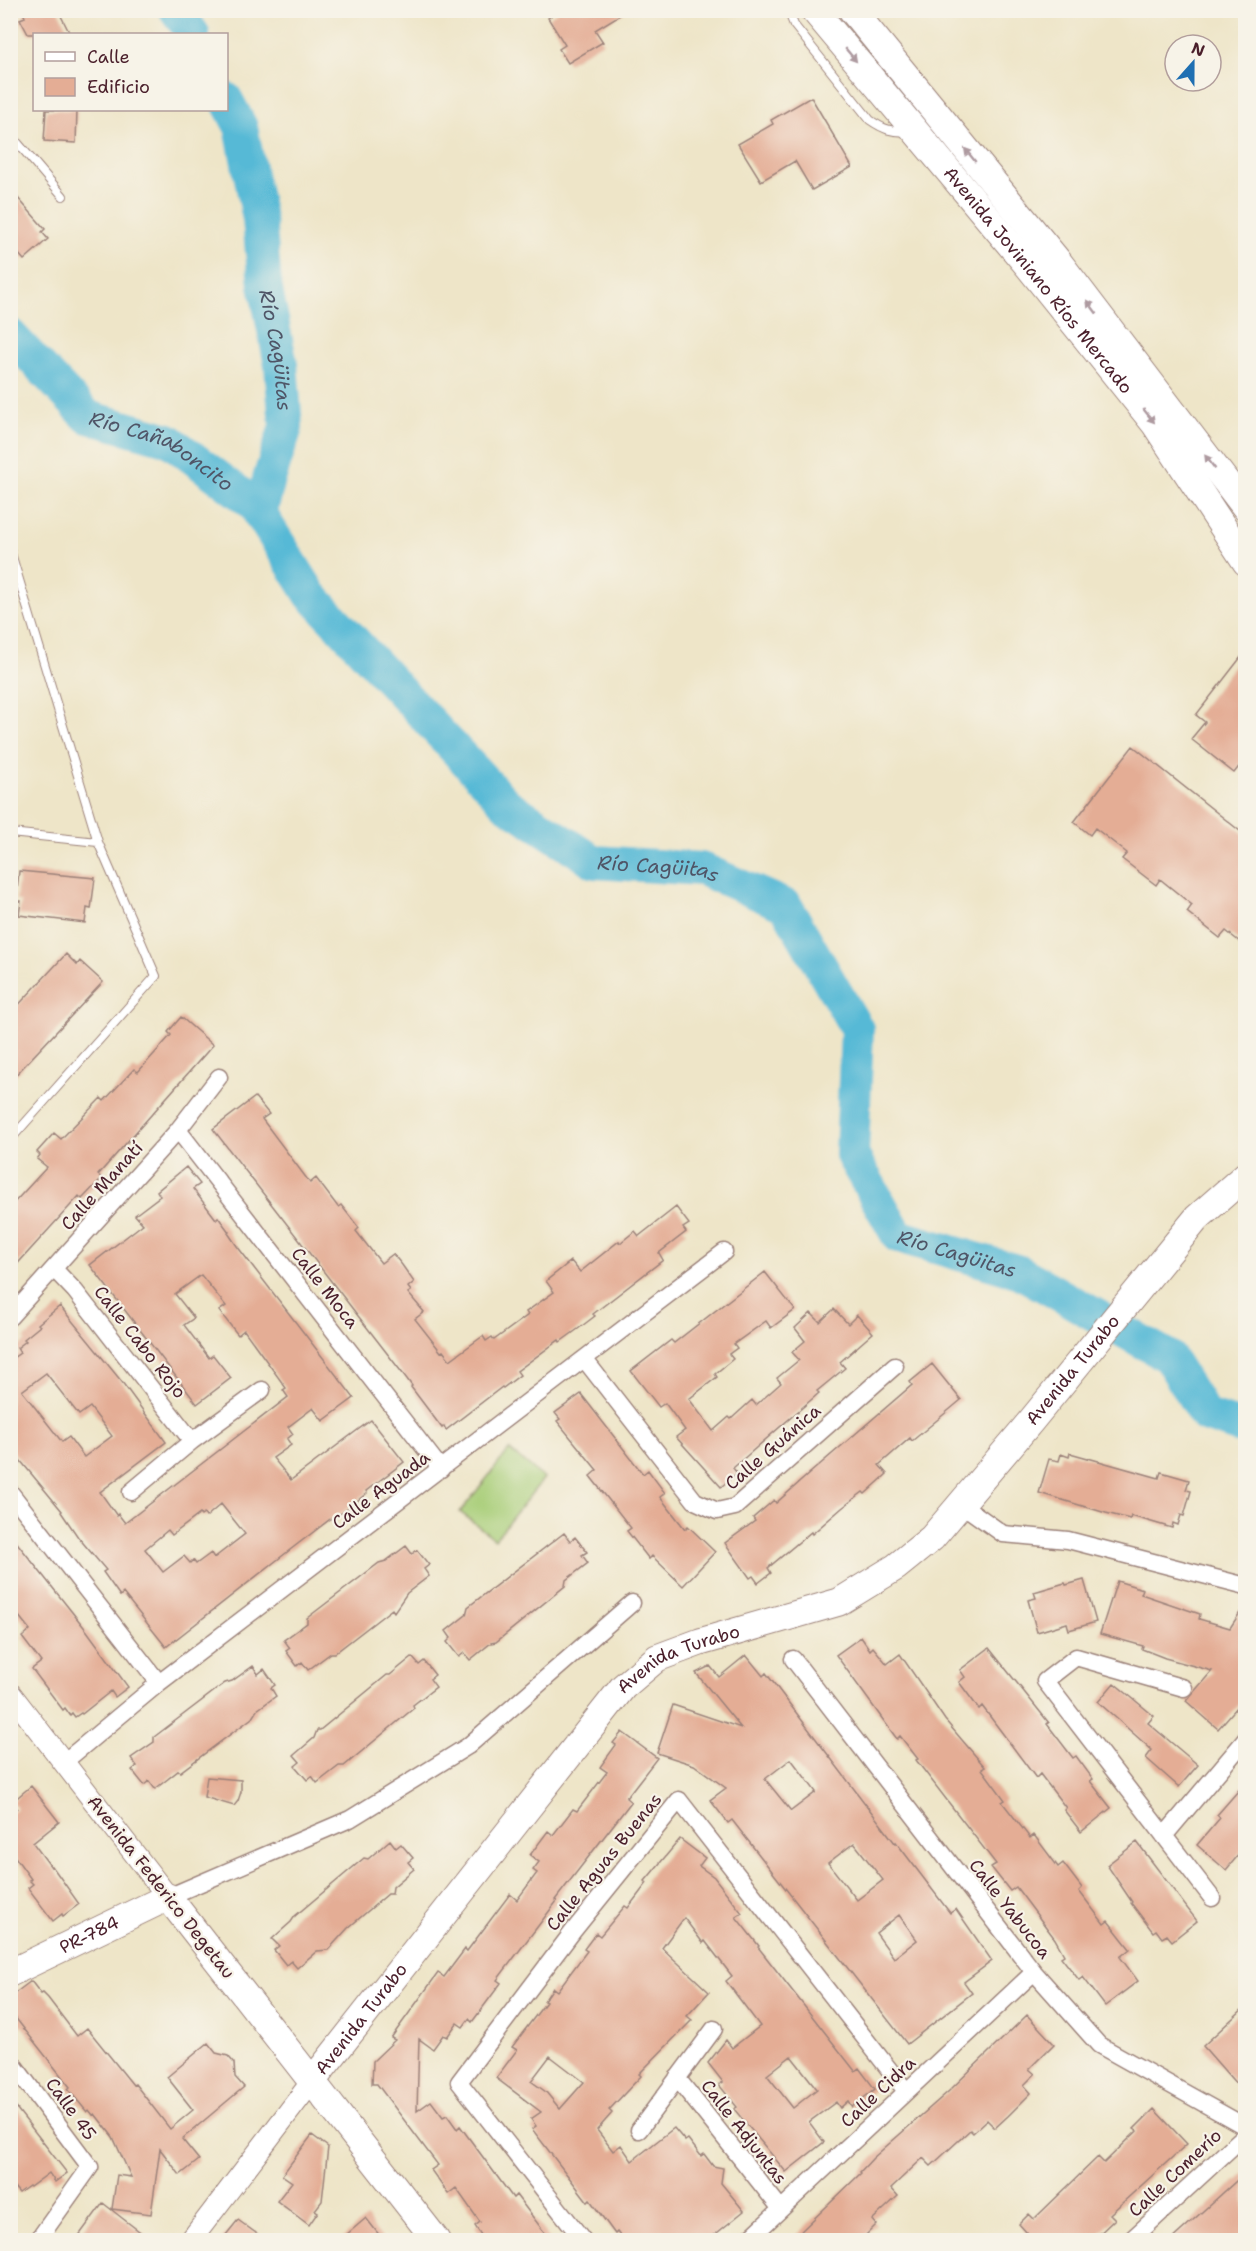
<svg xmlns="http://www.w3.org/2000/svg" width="1256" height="2251" viewBox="0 0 1256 2251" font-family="'Shantell Sans',sans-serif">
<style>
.green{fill:#a8ce78;stroke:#797652;stroke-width:1.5}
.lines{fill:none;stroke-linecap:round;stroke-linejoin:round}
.river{stroke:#57b9d6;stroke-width:34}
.building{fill:#e4ad95;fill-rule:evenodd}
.service-casing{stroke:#9c827a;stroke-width:10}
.minor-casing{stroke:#9c827a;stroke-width:19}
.tertiary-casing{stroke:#9c827a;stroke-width:23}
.primary-casing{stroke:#9c827a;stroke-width:29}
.service{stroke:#fff;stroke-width:8}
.minor{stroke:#fff;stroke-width:16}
.tertiary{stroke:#fff;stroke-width:21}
.primary{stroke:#fff;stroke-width:27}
.oneway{fill:#ae9aa0}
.labels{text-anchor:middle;stroke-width:4.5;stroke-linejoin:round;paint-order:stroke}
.street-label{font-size:18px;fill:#4a1f2b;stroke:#f7f3e8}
.water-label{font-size:20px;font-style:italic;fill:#4f5567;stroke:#f7f3e8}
</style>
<rect width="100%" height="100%" fill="#f7f3e8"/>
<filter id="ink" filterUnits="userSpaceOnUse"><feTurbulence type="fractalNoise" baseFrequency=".0167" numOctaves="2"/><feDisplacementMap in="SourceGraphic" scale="12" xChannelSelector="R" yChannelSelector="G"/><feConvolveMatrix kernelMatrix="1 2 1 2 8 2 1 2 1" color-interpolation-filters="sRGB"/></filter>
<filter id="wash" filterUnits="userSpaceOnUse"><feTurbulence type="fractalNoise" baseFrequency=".008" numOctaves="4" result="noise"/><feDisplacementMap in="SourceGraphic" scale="24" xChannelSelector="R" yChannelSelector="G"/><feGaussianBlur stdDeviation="1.35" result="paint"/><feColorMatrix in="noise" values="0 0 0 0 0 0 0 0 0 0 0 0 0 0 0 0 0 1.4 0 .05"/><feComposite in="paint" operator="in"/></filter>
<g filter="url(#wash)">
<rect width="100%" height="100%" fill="#eee5c8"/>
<path class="green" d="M 509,1450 L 544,1478 L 495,1539 L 460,1512 Z"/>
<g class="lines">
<g class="river">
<path d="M 176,10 L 193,34"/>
<path id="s1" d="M 226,99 L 241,127 L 259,219 L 265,285 L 281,365 L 286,427 L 269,479 L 260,515"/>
<path id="s2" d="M 10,335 L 88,417 L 169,440 L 254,504 L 311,595 L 506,804 L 595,862 L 702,869 L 786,906 L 857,1029 L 852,1155 L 898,1236 L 1020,1272 L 1169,1357 L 1205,1415 L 1246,1429"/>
</g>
</g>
<g id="blocks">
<path class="building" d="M 22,10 L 58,10 L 70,34 L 28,34 L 20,19 L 25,17 Z
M 560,10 L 628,10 L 595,30 L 603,42 L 568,63 L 559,49 L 565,45 L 548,18 Z
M 811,97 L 852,167 L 812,190 L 795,161 L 761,181 L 738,144 L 773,124 L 771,120 Z
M 46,110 L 77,110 L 76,143 L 44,141 Z
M 10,189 L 45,229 L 42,232 L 48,239 L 24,260 L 10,244 Z
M 1245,652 L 1245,759 L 1234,773 L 1191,739 L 1205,722 L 1196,715 Z
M 1133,746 L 1245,835 L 1245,946 L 1226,931 L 1220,938 L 1187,912 L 1192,905 L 1160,879 L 1156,885 L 1122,859 L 1127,853 L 1095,828 L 1090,835 L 1074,822 Z
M 19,871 L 95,878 L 91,909 L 87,908 L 85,923 L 19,915 L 21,901 L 16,901 Z
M 66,954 L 77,965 L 80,961 L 103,982 L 10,1081 L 10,1014 Z
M 181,1017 L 213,1045 L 98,1175 L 102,1178 L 82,1199 L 79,1196 L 10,1272 L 10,1207 L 47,1167 L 37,1159 L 40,1155 L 37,1152 L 54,1133 L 61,1139 L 101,1098 L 104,1101 L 134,1069 L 138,1072 L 171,1035 L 168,1032 Z
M 255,1097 L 269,1114 L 262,1119 L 310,1183 L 316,1178 L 338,1207 L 341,1205 L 359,1228 L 356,1231 L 381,1263 L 393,1254 L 402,1265 L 414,1282 L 408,1287 L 411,1291 L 408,1293 L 424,1312 L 415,1319 L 441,1352 L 443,1351 L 450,1360 L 483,1336 L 486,1341 L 492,1337 L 494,1340 L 528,1315 L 526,1312 L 554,1292 L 546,1281 L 571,1261 L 580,1272 L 619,1241 L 620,1243 L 635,1231 L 639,1236 L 676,1207 L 689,1224 L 683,1228 L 686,1232 L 659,1253 L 663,1260 L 593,1314 L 595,1316 L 578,1329 L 560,1342 L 559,1340 L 517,1371 L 520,1375 L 503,1388 L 502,1387 L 446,1430 L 444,1426 L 442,1428 L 411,1387 L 412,1386 L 407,1379 L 213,1129 Z
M 186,1167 L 200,1184 L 193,1189 L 216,1219 L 218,1217 L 229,1232 L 228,1233 L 237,1246 L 354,1398 L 323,1421 L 313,1408 L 288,1427 L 293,1434 L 287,1439 L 291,1445 L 273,1458 L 291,1480 L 371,1420 L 404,1462 L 366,1491 L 367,1493 L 342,1513 L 333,1517 L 286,1553 L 166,1647 L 123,1593 L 120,1596 L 103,1572 L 106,1570 L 78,1537 L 61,1512 L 62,1511 L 10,1448 L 10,1360 L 20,1353 L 17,1348 L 26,1341 L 24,1339 L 40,1326 L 38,1324 L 60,1306 L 122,1382 L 166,1442 L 100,1492 L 117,1516 L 118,1514 L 125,1523 L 288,1397 L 283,1390 L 286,1388 L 244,1330 L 238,1335 L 219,1311 L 226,1306 L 201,1275 L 175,1294 L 194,1318 L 184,1325 L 209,1358 L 213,1355 L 231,1378 L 197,1404 L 90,1265 L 143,1224 L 135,1215 L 160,1196 L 157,1191 ZM 46,1373 L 79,1415 L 90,1407 L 112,1436 L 84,1457 L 69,1437 L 62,1442 L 22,1391 ZM 221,1504 L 245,1534 L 214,1558 L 211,1553 L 196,1564 L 193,1560 L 190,1563 L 184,1556 L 163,1572 L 145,1549 L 168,1530 L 172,1535 L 200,1514 L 201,1516 L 204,1514 L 206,1517 Z
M 765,1272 L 795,1310 L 771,1328 L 766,1321 L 734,1344 L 737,1348 L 729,1354 L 733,1359 L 715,1374 L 717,1377 L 689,1399 L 713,1431 L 729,1417 L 731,1419 L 752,1400 L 756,1405 L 781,1383 L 777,1378 L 799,1360 L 792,1352 L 805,1341 L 795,1328 L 811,1313 L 820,1322 L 834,1309 L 848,1324 L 857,1315 L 873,1333 L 840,1362 L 845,1368 L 817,1391 L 819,1393 L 733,1468 L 737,1473 L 721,1487 L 676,1437 L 685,1430 L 665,1403 L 659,1407 L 631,1371 L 671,1340 L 674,1343 Z
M 932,1364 L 961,1400 L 912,1441 L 910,1438 L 879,1465 L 887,1474 L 865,1494 L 863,1492 L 842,1508 L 812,1534 L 811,1532 L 768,1568 L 771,1573 L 758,1583 L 753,1576 L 750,1578 L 725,1543 L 755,1521 L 753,1518 L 774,1500 L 776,1503 L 810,1473 L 912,1385 L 910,1382 Z
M 581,1394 L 643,1474 L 648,1470 L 665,1493 L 660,1497 L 685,1529 L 688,1526 L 715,1552 L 683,1586 L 652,1556 L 649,1559 L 627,1531 L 631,1528 L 590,1476 L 597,1470 L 557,1421 L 560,1419 L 555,1413 Z
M 1070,1453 L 1159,1478 L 1161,1472 L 1189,1480 L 1186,1490 L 1191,1491 L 1184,1516 L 1181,1515 L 1178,1525 L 1173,1523 L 1172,1528 L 1131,1516 L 1130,1519 L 1106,1513 L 1039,1493 L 1049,1459 L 1059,1461 L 1061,1454 L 1069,1457 Z
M 564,1533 L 570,1541 L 575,1537 L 587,1552 L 582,1555 L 588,1563 L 566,1580 L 565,1586 L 496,1642 L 491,1643 L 470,1660 L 464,1653 L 459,1657 L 447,1642 L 451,1638 L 446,1631 L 466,1615 L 468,1607 Z
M 10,1534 L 87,1631 L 128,1687 L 115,1697 L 111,1691 L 82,1714 L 81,1713 L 75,1717 L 72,1713 L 70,1715 L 65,1708 L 63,1710 L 32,1669 L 41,1662 L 22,1637 L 30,1630 L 10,1605 Z
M 406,1546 L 412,1554 L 417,1550 L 429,1565 L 424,1569 L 429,1576 L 407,1593 L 394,1612 L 392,1609 L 335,1653 L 331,1653 L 308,1670 L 302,1662 L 297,1666 L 286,1651 L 290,1648 L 284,1640 L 307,1623 L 307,1618 L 379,1563 L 386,1561 Z
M 1084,1580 L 1096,1622 L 1069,1630 L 1067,1623 L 1037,1632 L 1028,1600 L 1036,1598 L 1034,1592 L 1065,1583 L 1066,1585 Z
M 1117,1581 L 1143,1589 L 1141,1594 L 1200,1614 L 1199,1619 L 1230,1628 L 1245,1605 L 1245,1698 L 1218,1729 L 1186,1701 L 1212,1671 L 1165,1658 L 1142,1649 L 1143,1646 L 1100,1634 Z
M 861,1637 L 870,1650 L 873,1647 L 887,1664 L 900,1654 L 945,1720 L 985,1767 L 982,1769 L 1005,1800 L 1002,1802 L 1030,1838 L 1034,1835 L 1058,1867 L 1063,1863 L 1082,1888 L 1079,1891 L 1104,1924 L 1108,1921 L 1130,1949 L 1120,1957 L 1138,1981 L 1105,2006 L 1083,1977 L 1079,1980 L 1061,1957 L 1064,1955 L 1055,1939 L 1016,1887 L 1010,1891 L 991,1867 L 996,1864 L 916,1760 L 918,1759 L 900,1736 L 897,1739 L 836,1655 Z
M 989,1648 L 1049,1723 L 1047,1724 L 1073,1758 L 1076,1756 L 1093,1779 L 1090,1781 L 1111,1808 L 1081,1832 L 1064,1810 L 1066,1808 L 1040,1774 L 1036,1778 L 982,1706 L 979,1709 L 959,1682 L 965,1677 L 960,1670 Z
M 746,1655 L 763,1676 L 766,1673 L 895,1843 L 896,1842 L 950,1913 L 956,1909 L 992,1961 L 964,1982 L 972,1993 L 907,2044 L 732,1820 L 728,1823 L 710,1800 L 726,1788 L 694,1765 L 657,1753 L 673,1705 L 741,1728 L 696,1673 L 710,1666 L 719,1677 ZM 791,1759 L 816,1792 L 791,1811 L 765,1779 ZM 854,1843 L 883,1880 L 857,1900 L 828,1863 ZM 899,1915 L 917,1940 L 894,1958 L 876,1933 Z
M 412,1657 L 419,1665 L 424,1661 L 435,1675 L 430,1679 L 436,1687 L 413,1705 L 414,1708 L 344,1766 L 339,1766 L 317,1783 L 312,1776 L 307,1780 L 295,1766 L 300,1762 L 294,1755 L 314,1738 L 317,1730 L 320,1730 L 387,1675 L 390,1675 Z
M 253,1666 L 258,1674 L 264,1669 L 275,1685 L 271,1688 L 276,1696 L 257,1710 L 252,1718 L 180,1772 L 178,1771 L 155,1789 L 149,1781 L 144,1785 L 132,1770 L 137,1766 L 131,1758 L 154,1742 L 154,1737 L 225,1683 L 232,1681 Z
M 1114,1683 L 1154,1716 L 1148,1723 L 1198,1765 L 1179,1787 L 1146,1758 L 1152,1750 L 1098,1702 Z
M 622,1732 L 657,1758 L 626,1798 L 631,1802 L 555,1900 L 557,1901 L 497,1980 L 501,1983 L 472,2022 L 469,2019 L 463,2027 L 457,2023 L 447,2037 L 443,2035 L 433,2049 L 419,2039 L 417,2111 L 431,2101 L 443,2117 L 447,2115 L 457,2129 L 460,2126 L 513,2198 L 516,2195 L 551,2241 L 485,2241 L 475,2226 L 480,2222 L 456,2188 L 448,2194 L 431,2170 L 438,2165 L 377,2084 L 372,2084 L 373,2061 L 395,2040 L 391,2038 L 438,1973 L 444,1977 L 465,1949 L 467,1951 L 510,1894 L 517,1900 L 537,1873 L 533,1870 L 539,1862 L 530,1855 L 548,1831 L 553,1835 L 573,1809 L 577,1811 L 607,1772 L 600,1767 L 616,1745 L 613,1743 Z
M 207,1777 L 241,1780 L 241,1792 L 238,1801 L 234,1806 L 204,1797 Z
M 1245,1783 L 1245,1847 L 1226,1870 L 1197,1845 L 1220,1818 L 1217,1815 Z
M 31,1786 L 59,1822 L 33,1843 L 51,1867 L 52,1866 L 79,1904 L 63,1916 L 62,1914 L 53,1921 L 28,1888 L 33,1884 L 29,1880 L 31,1879 L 10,1850 L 10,1814 L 17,1808 L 12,1802 Z
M 680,1839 L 705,1858 L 699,1866 L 714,1877 L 742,1913 L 736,1917 L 759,1946 L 758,1947 L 855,2071 L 859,2068 L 875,2089 L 852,2107 L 848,2101 L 840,2108 L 836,2102 L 809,2122 L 824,2142 L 786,2172 L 734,2109 L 737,2107 L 719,2085 L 723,2082 L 708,2063 L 726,2040 L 732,2048 L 760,2026 L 726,1981 L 732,1976 L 705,1941 L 703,1943 L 684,1918 L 662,1948 L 709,1992 L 687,2016 L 692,2020 L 639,2074 L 641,2076 L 609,2110 L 612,2113 L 597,2130 L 613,2151 L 621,2145 L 632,2161 L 674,2128 L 685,2141 L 688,2139 L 701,2156 L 704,2154 L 713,2166 L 723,2168 L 721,2183 L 744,2211 L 707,2241 L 624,2241 L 617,2232 L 615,2234 L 590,2200 L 588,2202 L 532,2129 L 536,2126 L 531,2119 L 541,2112 L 496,2078 L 517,2050 L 512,2047 L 546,2002 L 544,2001 L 553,1988 L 557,1991 L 587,1951 L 584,1949 L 596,1933 L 600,1936 L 625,1906 L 628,1908 L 647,1883 L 645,1881 ZM 550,2056 L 584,2082 L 560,2109 L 546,2092 L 531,2081 ZM 791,2056 L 817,2089 L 793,2108 L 767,2075 Z
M 390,1840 L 396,1848 L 401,1844 L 413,1858 L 408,1862 L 414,1869 L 393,1887 L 392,1894 L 388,1894 L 348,1928 L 328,1950 L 317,1951 L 297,1968 L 291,1961 L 286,1965 L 274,1950 L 279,1946 L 272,1939 L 291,1922 L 295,1916 L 364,1858 L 368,1859 Z
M 1137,1842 L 1197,1921 L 1172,1941 L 1167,1935 L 1162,1938 L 1156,1930 L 1153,1932 L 1131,1903 L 1132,1902 L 1107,1865 Z
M 31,1981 L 41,1994 L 43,1993 L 48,1998 L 77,2036 L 87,2028 L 133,2085 L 135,2084 L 170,2129 L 193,2110 L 167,2077 L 208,2043 L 216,2053 L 228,2056 L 234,2063 L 235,2077 L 244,2087 L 182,2139 L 199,2160 L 180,2175 L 160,2149 L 151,2214 L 112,2209 L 117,2175 L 131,2177 L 113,2137 L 95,2114 L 93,2115 L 89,2110 L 87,2112 L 68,2089 L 70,2087 L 10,2011 L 10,1997 Z
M 1245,2007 L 1245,2094 L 1203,2046 Z
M 1027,2015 L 1054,2044 L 1029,2069 L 1035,2074 L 1024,2085 L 1031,2093 L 1008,2116 L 995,2128 L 987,2120 L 973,2133 L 970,2130 L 931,2166 L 923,2158 L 891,2188 L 898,2196 L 872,2220 L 876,2225 L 860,2241 L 791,2241 L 861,2173 L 860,2172 L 873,2158 L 949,2091 Z
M 10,2100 L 67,2173 L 55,2182 L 49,2173 L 30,2187 L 29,2186 L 19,2193 L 10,2182 Z
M 1154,2109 L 1187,2144 L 1110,2214 L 1115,2219 L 1092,2241 L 1019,2241 L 1027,2233 L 1019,2224 L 1029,2214 L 1034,2219 L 1098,2157 L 1104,2163 L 1137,2131 L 1134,2129 Z
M 312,2135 L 328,2147 L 322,2201 L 315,2210 L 318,2212 L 309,2225 L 277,2201 L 292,2182 L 282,2175 Z
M 1245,2173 L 1245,2232 L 1237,2241 L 1170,2241 Z
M 103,2203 L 122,2218 L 152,2241 L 75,2241 Z
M 366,2218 L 384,2241 L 339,2241 Z
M 238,2220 L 267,2241 L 221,2241 Z"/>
</g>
</g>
<g filter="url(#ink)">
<use href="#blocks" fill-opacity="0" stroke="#9c827a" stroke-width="1.5"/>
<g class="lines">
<defs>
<path id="service" d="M 788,10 L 794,25 L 870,120 C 883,129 893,133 909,131
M 10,134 L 63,196
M 10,550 L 98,842
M 10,833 L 98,842 L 156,976 L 10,1140"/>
<path id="minor" d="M 178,1130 L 441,1469
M 54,1269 L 75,1291 L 192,1441
M 10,1317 L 178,1130 L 219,1077
M 585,1360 L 695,1501 L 717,1511 L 735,1507 L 895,1366
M 10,1492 L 159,1683
M 131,1492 L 192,1441 L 262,1390
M 961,1504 L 1003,1534 L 1068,1540 L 1246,1586
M 793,1659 L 1034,1972 L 1099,2045 L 1246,2127
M 1184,1688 L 1076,1657 L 1045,1681 L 1212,1898
M 64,1762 L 159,1683 L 724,1252
M 1164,1836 L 1246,1739
M 168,1897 L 350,1819 L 468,1746 L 632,1603
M 10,2060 L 90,2167 L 38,2240
M 677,2078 L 781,2209
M 639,2130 L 714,2029
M 583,2240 L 459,2082 L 574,1930 L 679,1800 L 906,2091
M 748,2240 L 1034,1972
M 1131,2240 L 1246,2134"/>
<path id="tertiary" d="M 10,1693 L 168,1897
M 191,2240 L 313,2080"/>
<g id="primary">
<path id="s3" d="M 814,10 L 1029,267 L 1155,424 L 1246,562"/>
<path d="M 852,10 L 1057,260 L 1246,508"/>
<path id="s4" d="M 10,1973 L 168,1897 L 436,2240"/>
<path id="s5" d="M 313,2080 L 623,1687 L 657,1658 L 700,1642 L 839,1602 L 896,1567 L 932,1538 L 1031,1421 L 1197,1218 L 1246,1175"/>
</g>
</defs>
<use href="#service" class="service-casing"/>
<use href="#minor" class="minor-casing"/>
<use href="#tertiary" class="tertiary-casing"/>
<use href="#primary" class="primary-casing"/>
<use href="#service" class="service"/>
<use href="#minor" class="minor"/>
<use href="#tertiary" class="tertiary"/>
<use href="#primary" class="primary"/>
</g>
<defs><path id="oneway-solid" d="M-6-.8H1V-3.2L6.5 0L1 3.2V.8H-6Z" transform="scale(1.5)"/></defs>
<g class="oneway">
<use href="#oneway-solid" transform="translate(851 55) rotate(50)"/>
<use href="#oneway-solid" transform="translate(970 155) rotate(-129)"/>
<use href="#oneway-solid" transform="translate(1092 307) rotate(-127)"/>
<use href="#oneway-solid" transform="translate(1149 416) rotate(51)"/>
<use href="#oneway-solid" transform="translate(1210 462) rotate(-127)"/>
</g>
</g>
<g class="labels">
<g class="street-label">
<text dy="6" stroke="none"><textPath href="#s3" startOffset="351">Avenida Joviniano Ríos Mercado</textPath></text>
<text transform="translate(102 1186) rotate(-48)" y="6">Calle Manatí</text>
<text transform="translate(325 1288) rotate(52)" y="6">Calle Moca</text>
<text transform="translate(140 1342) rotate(52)" y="6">Calle Cabo Rojo</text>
<text dy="6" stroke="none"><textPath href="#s5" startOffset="1068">Avenida Turabo</textPath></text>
<text transform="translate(773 1447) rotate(-41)" y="6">Calle Guánica</text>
<text transform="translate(381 1490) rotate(-37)" y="6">Calle Aguada</text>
<text dy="6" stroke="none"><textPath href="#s5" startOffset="564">Avenida Turabo</textPath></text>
<text transform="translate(604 1862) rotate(-51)" y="6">Calle Aguas Buenas</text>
<text transform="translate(161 1887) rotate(52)" y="6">Avenida Federico Degetau</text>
<text transform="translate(1010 1909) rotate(52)" y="6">Calle Yabucoa</text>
<text dy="6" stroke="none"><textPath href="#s4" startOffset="88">PR-784</textPath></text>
<text dy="6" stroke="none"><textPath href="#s5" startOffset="78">Avenida Turabo</textPath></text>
<text transform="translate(878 2092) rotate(-43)" y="6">Calle Cidra</text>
<text transform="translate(71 2109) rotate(54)" y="6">Calle 45</text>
<text transform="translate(744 2132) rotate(52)" y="6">Calle Adjuntas</text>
<text transform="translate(1175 2173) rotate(-43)" y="6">Calle Comerío</text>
</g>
<g class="water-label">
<text dy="7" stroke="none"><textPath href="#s1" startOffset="258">Río Cagüitas</textPath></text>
<text dy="7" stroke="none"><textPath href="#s2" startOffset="195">Río Cañaboncito</textPath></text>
<text dy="7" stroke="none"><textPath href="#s2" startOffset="867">Río Cagüitas</textPath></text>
<text dy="7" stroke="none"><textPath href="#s2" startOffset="1425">Río Cagüitas</textPath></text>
</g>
</g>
<rect width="1256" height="2251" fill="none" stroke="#f7f3e8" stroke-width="36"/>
<rect x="33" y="33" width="195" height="78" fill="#f7f3e8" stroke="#b29e9c" stroke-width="1.5"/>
<rect x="45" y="52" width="30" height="9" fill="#ffffff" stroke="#b29e9c" stroke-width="1.5"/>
<text x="87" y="63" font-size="18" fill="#4a1f2b">Calle</text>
<rect x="45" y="78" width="30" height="18" fill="#e4ad95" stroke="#b29e9c" stroke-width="1.5"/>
<text x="87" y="93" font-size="18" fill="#4a1f2b">Edificio</text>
<g transform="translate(1193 63) rotate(21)"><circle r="28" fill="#f7f3e8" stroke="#b29e9c" stroke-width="1.5"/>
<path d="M0-4.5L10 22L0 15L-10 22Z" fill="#1f6fb2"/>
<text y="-9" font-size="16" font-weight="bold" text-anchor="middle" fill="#4a1f2b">N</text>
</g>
</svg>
